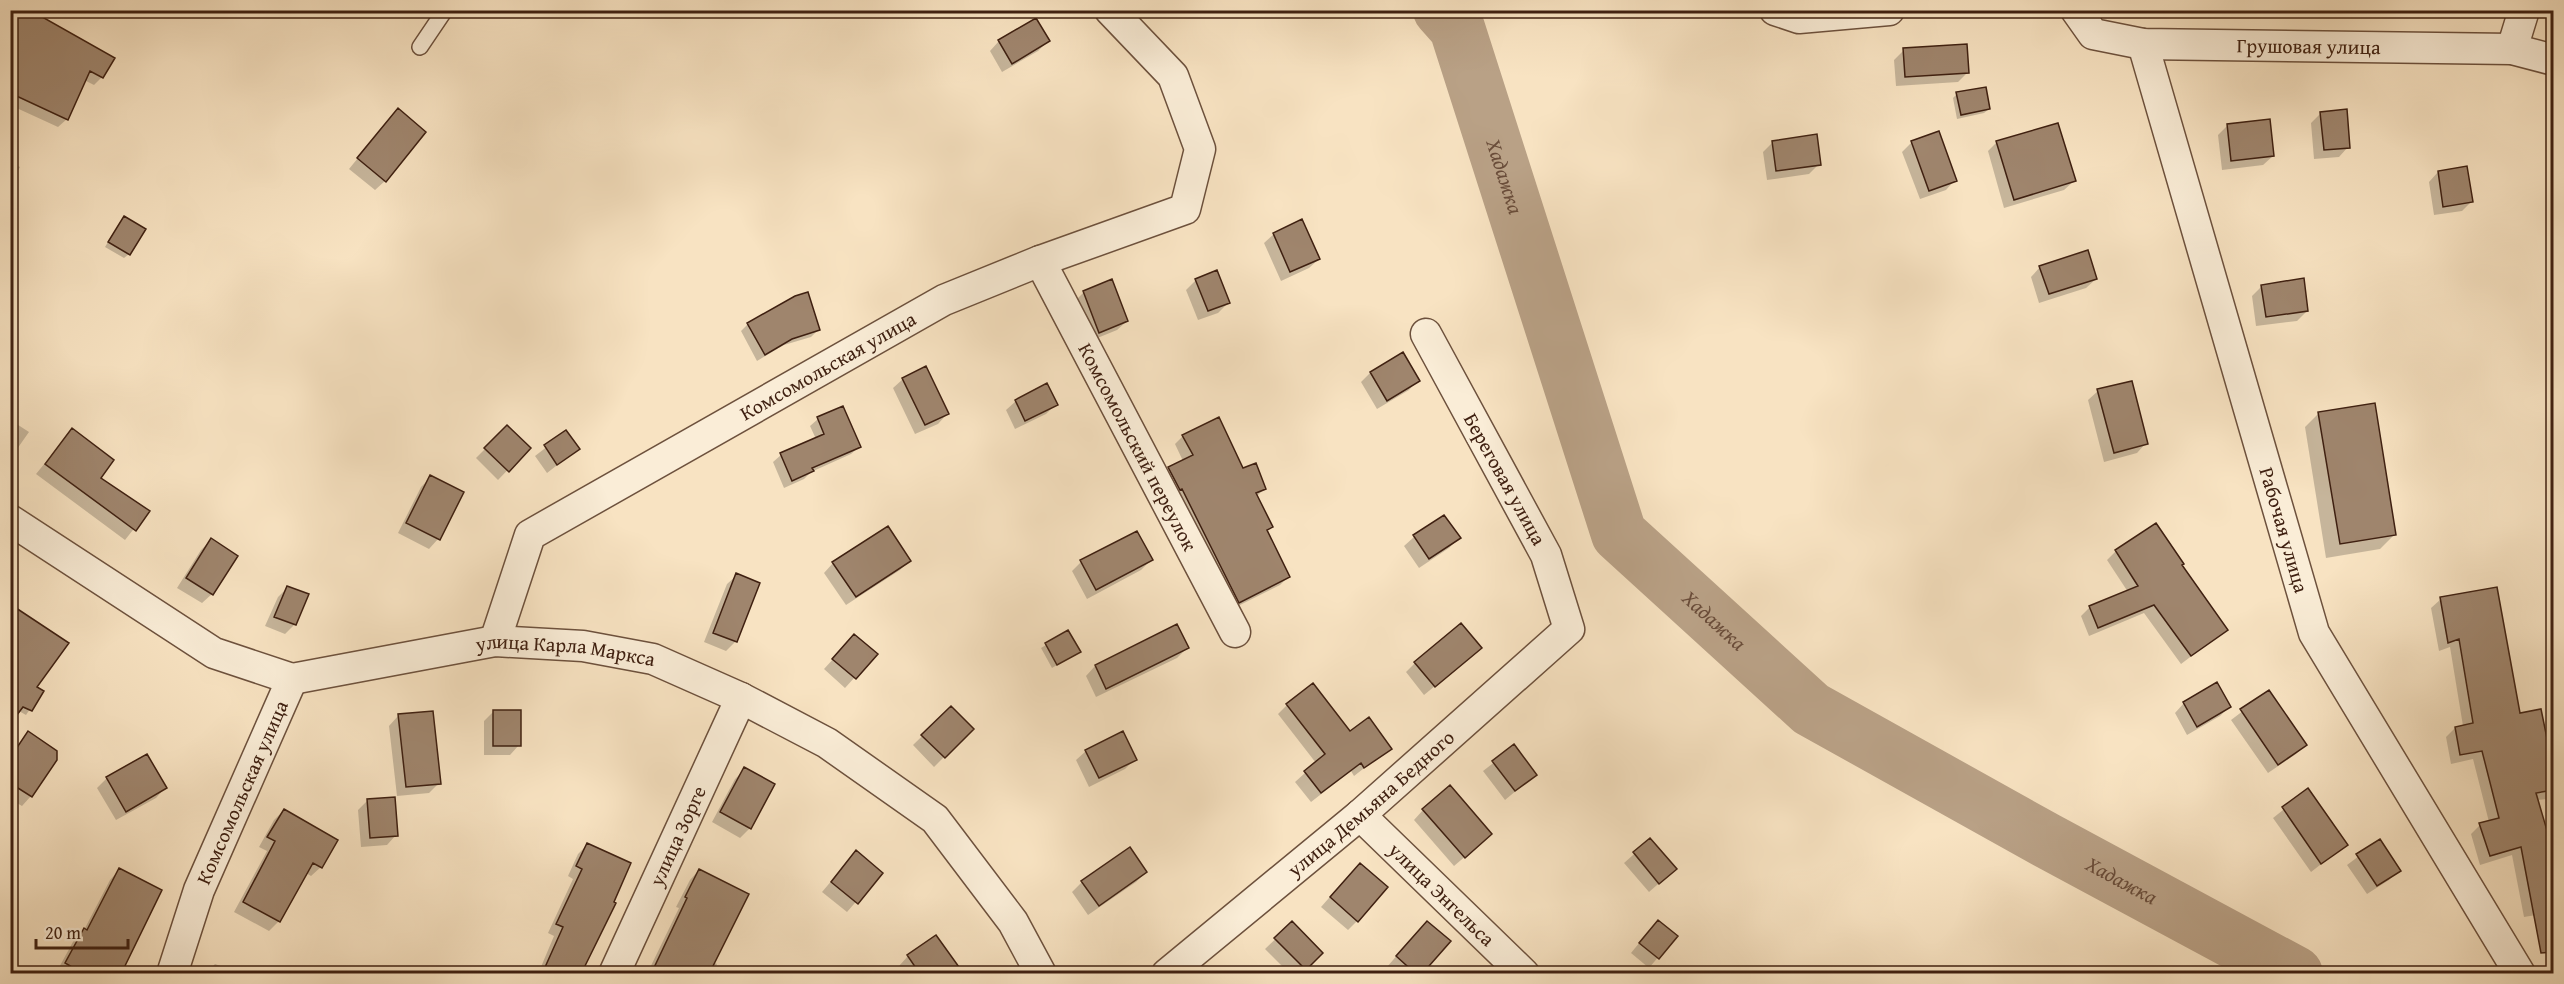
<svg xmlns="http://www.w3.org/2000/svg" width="2564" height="984" viewBox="0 0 2564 984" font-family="'Gentium Book Plus',serif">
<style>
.shadow{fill:#0003}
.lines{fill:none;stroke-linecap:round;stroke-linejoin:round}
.river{stroke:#b9a186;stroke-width:56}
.building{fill:#9f856d;stroke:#3f2011;stroke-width:1.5}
.lane-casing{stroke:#6d513d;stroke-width:18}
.street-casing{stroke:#6d513d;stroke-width:33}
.lane{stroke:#faedd7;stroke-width:15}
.street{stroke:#faedd7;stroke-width:30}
.labels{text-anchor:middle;stroke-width:6;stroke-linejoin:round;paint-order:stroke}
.street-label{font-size:20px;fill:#3f2011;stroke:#faedd7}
.water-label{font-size:21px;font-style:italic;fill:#6a4d3a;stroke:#faedd7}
</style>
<rect width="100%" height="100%" fill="#f8e3c2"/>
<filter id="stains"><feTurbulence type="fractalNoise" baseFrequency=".00333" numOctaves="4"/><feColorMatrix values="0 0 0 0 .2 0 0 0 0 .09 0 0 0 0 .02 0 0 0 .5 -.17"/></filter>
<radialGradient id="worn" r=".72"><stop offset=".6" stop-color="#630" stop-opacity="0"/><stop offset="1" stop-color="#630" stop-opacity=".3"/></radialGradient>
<path class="shadow" d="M 10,10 L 37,10 L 35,15 L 102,77 L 94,85 L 84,80 L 67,119 L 58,127 L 10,105 Z
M 951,10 L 962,10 L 955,16 Z
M 2437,10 L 2461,10 L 2455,16 Z
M 999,41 L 1048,41 L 1038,51 L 1002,72 L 990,51 Z
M 1904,50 L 1968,72 L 1958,82 L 1896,86 L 1894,60 Z
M 1957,94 L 1989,109 L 1984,113 L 1957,119 L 1953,98 Z
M 2321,113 L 2348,147 L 2339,157 L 2314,159 L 2311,123 Z
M 389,120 L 385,181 L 375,190 L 349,169 Z
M 2228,125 L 2273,156 L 2263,165 L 2222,170 L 2218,135 Z
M 1773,142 L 1819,164 L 1809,174 L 1767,180 L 1763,152 Z
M 1912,142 L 1955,180 L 1946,190 L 1920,199 L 1902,152 Z
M 1997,142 L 2074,181 L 2064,190 L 2004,208 L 1988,151 Z
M 10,162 L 20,167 L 10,185 Z
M 2438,172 L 2471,202 L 2462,211 L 2434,215 L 2429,182 Z
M 120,222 L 129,254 L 124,258 L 105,247 Z
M 1274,234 L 1319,259 L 1309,268 L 1281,281 L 1264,243 Z
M 2040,267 L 2096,279 L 2086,288 L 2039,303 L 2031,277 Z
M 1196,280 L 1228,303 L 1218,313 L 1198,320 L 1186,290 Z
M 2262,286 L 2307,311 L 2297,321 L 2256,326 L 2252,296 Z
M 1084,292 L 1127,321 L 1117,330 L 1090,341 L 1074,302 Z
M 748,324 L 818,330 L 811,337 L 784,345 L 757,361 L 741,331 Z
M 1370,373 L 1418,380 L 1409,390 L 1377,409 L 1361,382 Z
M 903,379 L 947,414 L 938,424 L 915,434 L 893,388 Z
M 2098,391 L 2146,443 L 2137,453 L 2104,462 L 2088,400 Z
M 1016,401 L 1056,404 L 1046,414 L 1015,429 L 1006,410 Z
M 842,408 L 859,447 L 851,454 L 811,472 L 804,479 L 784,488 L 773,462 L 781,455 L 816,439 L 810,426 L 818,419 Z
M 2319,413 L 2395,534 L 2380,549 L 2326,558 L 2305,427 Z
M 12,421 L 29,432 L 10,459 L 10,422 Z
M 507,427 L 529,448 L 498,480 L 476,458 Z
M 72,430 L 99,478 L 148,511 L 125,540 L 36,474 Z
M 566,432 L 578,449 L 547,473 L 535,456 Z
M 1183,436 L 1265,488 L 1256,497 L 1271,527 L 1266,532 L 1289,576 L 1280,585 L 1230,610 L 1160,477 L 1169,468 L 1183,461 L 1175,444 Z
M 431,477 L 438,539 L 429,549 L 398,533 L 421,487 Z
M 1444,517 L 1459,538 L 1449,548 L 1419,568 L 1404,546 L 1414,537 Z
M 2156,525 L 2180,565 L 2226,630 L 2181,664 L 2144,613 L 2089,636 L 2081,616 L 2090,607 L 2128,592 L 2107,560 L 2116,551 Z
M 211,540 L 212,594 L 202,603 L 177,588 L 201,550 Z
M 1151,560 L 1141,570 L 1087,599 L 1072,571 L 1081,562 Z
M 909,561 L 900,570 L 846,605 L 824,573 L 833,563 Z
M 737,575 L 736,641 L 726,651 L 704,642 L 727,584 Z
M 287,588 L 307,595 L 294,625 L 285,634 L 265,626 L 278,597 Z
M 2441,599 L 2519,715 L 2540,711 L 2554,776 L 2554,792 L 2547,799 L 2537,800 L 2554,856 L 2554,912 L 2524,917 L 2512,855 L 2480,865 L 2471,834 L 2480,825 L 2489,822 L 2473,759 L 2451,764 L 2446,737 L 2455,728 L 2463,726 L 2450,647 L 2439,651 L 2431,608 Z
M 1177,626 L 1187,648 L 1177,658 L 1096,697 L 1086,676 L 1095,666 Z
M 1068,632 L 1079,652 L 1052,668 L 1041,648 Z
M 845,646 L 875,655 L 845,688 L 824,669 Z
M 1470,657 L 1424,695 L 1406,672 L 1415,663 Z
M 42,691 L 26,715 L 10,706 Z
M 2268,692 L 2305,745 L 2296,754 L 2268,773 L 2231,720 Z
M 2184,703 L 2229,707 L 2220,716 L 2187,735 L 2175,713 Z
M 1287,705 L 1350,733 L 1390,748 L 1354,776 L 1351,771 L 1311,802 L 1295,782 L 1316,763 L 1278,714 Z
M 951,708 L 972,729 L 934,767 L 913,745 Z
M 494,711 L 519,745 L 510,755 L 484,755 L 484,721 Z
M 398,716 L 439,783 L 429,793 L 397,796 L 389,726 Z
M 28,733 L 55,760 L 31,796 L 22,806 L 10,799 L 10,755 Z
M 1514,747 L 1535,775 L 1505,800 L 1483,771 Z
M 1086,751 L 1135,759 L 1125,769 L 1089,787 L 1076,760 Z
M 745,769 L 750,828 L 740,838 L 712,822 L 735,779 Z
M 107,778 L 165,788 L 156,798 L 116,820 L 97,788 Z
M 2308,790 L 2346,845 L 2311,872 L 2273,818 Z
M 368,800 L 396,835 L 387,845 L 361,847 L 358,810 Z
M 284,810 L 321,867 L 311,876 L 306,873 L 279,921 L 269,931 L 234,912 L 267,851 L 259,847 L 274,820 Z
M 1423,810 L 1481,843 L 1454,866 L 1414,820 Z
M 1650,840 L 1665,878 L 1649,892 L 1624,863 Z
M 2379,841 L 2399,870 L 2389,880 L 2367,894 L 2347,865 Z
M 588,844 L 580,974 L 538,974 L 554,936 L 548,933 L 573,879 L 568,876 L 578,854 Z
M 1130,849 L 1146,872 L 1136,882 L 1088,915 L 1072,892 L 1082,882 Z
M 856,852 L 881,873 L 847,912 L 822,892 Z
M 119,870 L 119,974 L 56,973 L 74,940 L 84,930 L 110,880 Z
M 699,870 L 713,962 L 717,964 L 713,974 L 647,974 L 679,908 L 676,907 L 690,880 Z
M 1350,874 L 1357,921 L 1348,930 L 1321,907 Z
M 1292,923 L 1321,953 L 1301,974 L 1290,974 L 1265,949 Z
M 1649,931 L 1676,936 L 1649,968 L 1631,953 Z
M 1417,932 L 1421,974 L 1396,974 L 1387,967 Z
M 908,956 L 962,974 L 904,974 L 899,966 Z
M 215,964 L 243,974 L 205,974 Z"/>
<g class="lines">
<path class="river" id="s1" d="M 1441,10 L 1457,28 L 1619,534 L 1811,709 L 2046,840 L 2295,974"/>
</g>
<path class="building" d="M 10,10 L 30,10 L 115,58 L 103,78 L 90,71 L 68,120 L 10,93 Z
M 1036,18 L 1050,41 L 1012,64 L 998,40 Z
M 1967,44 L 1969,73 L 1905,77 L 1903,48 Z
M 1986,87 L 1990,109 L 1961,115 L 1956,92 Z
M 398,108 L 426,132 L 386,182 L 357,158 Z
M 2347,109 L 2350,148 L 2324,150 L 2320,112 Z
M 2270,119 L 2274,156 L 2231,161 L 2227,124 Z
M 2058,123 L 2076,181 L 2014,200 L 1996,141 Z
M 1939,131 L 1957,181 L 1929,191 L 1911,141 Z
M 1817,134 L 1821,165 L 1776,171 L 1772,141 Z
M 2467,166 L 2473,202 L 2443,207 L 2438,171 Z
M 124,216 L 146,229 L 130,255 L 108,242 Z
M 1302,219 L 1320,259 L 1290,272 L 1273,233 Z
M 2088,250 L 2097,279 L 2049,294 L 2039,266 Z
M 1217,270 L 1230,303 L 1208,311 L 1195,279 Z
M 2304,278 L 2308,311 L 2266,317 L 2261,285 Z
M 1112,279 L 1128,321 L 1099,333 L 1083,291 Z
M 808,292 L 820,330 L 792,339 L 765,355 L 747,323 L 795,296 Z
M 1403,352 L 1420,381 L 1387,401 L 1370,372 Z
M 926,366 L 949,414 L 925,425 L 902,378 Z
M 2132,381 L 2148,444 L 2114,453 L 2097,389 Z
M 1047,383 L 1058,405 L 1025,421 L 1015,400 Z
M 2375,403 L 2396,535 L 2340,544 L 2318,412 Z
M 843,406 L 861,447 L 812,468 L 814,471 L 792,481 L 780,453 L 824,434 L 817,417 Z
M 1219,417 L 1243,468 L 1256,463 L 1266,489 L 1256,493 L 1273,527 L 1267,530 L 1290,577 L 1239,603 L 1182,489 L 1180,490 L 1168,467 L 1193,455 L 1182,435 Z
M 507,425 L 531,448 L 509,472 L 484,448 Z
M 72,428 L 114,460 L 101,478 L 150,511 L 136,531 L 45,464 Z
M 566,430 L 580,449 L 557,465 L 544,445 Z
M 430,475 L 464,492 L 440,540 L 406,523 Z
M 1444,515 L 1461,538 L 1429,559 L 1413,535 Z
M 2156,523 L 2184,564 L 2182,565 L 2228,630 L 2191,656 L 2154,605 L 2098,628 L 2089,606 L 2138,586 L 2115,550 Z
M 888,526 L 911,561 L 856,597 L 832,562 Z
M 1137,531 L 1153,560 L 1096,590 L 1080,560 Z
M 211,538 L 238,556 L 213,595 L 186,578 Z
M 736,573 L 760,583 L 737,642 L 713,633 Z
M 287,586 L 309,594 L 296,625 L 274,617 Z
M 2497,587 L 2520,713 L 2541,709 L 2553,768 L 2553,790 L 2536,793 L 2553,851 L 2553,952 L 2541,953 L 2521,847 L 2490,856 L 2479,823 L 2499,818 L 2482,751 L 2460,755 L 2455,727 L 2473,723 L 2459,639 L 2448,643 L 2440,597 Z
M 10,604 L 69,643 L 37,687 L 44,691 L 32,711 L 23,707 L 10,724 Z
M 1461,623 L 1482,648 L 1435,687 L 1414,662 Z
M 1177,624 L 1189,648 L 1106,689 L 1095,665 Z
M 1068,630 L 1081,652 L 1057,665 L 1045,643 Z
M 854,634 L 878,654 L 856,679 L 832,659 Z
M 2217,682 L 2231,707 L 2197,727 L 2183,702 Z
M 1313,683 L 1350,731 L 1369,717 L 1392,749 L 1364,768 L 1361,763 L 1321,793 L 1304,771 L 1325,754 L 1286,704 Z
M 2269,690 L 2307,745 L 2278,765 L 2240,709 Z
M 951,706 L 974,729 L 945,758 L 921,735 Z
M 493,710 L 521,710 L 521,746 L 493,746 Z
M 433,711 L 441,784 L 406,787 L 398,714 Z
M 28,731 L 57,751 L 57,760 L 32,797 L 10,783 L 10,758 Z
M 1123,731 L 1137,760 L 1099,778 L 1085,750 Z
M 1514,744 L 1537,775 L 1515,791 L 1492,761 Z
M 147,754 L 167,788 L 126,812 L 106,777 Z
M 744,767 L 775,784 L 751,829 L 720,812 Z
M 1450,785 L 1492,834 L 1465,858 L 1422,809 Z
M 2308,788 L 2348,845 L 2321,864 L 2282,807 Z
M 395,797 L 398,836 L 370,838 L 367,799 Z
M 284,809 L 338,840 L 322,868 L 313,863 L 280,922 L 243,902 L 275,841 L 267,837 Z
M 1650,838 L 1677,869 L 1659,884 L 1633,852 Z
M 2380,839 L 2401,871 L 2377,886 L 2356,854 Z
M 587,843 L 631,863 L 614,902 L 616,903 L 581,974 L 542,974 L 563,927 L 556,924 L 582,869 L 576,866 Z
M 1130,847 L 1147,872 L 1099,906 L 1081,881 Z
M 856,850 L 883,873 L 858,904 L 831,882 Z
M 1360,863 L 1388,887 L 1358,922 L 1330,897 Z
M 119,868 L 162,890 L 121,974 L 84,974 L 65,963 L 84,928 L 87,930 Z
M 699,869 L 749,894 L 709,974 L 651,974 L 687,898 L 685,897 Z
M 1658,920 L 1678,936 L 1659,959 L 1639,943 Z
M 1292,921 L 1323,953 L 1306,970 L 1274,938 Z
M 1427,921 L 1451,941 L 1422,974 L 1416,974 L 1396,956 Z
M 936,935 L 964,974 L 920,974 L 907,955 Z"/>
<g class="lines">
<defs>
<path id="lane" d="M 420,47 L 445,10"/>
<g id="street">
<path d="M 1775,10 L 1799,18 L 1889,10"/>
<path id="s2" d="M 2076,10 L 2093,34 L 2143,44 L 2512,49 L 2554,60"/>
<path id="s3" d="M 2143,44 L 2314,633 L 2520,974"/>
<path d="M 2512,49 L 2524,10"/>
<path id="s4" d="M 1040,261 L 1235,632"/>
<path id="s5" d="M 10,520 L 214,653 L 292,679 L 495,641 L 583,646 L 653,659 L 741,698 L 827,743 L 935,819 L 1013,922 L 1041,974"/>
<path id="s6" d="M 495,641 L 530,535 L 944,300 L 1040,261 L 1185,209 L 1200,149 L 1173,76 L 1110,10"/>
<path id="s7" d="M 1360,815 L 1524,974"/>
<path id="s8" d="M 172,974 L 199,890 L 292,679"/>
<path id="s9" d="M 614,974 L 741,698"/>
<path id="s10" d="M 1167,974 L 1360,815 L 1569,629 L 1546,555 L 1426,334"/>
</g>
</defs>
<use href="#lane" class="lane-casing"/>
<use href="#street" class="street-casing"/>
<use href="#lane" class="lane"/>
<use href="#street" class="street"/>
</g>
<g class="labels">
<g class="street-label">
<text dy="7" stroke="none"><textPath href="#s2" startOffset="246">Грушовая улица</textPath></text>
<text dy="7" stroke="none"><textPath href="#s6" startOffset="454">Комсомольская улица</textPath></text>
<text dy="7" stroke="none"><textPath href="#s4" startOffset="210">Комсомольский переулок</textPath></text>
<text transform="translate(1505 479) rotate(61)" y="7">Береговая улица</text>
<text dy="7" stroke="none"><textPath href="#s3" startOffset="506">Рабочая улица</textPath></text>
<text dy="7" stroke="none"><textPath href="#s5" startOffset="603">улица Карла Маркса</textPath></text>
<text dy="7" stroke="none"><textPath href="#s8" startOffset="195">Комсомольская улица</textPath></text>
<text dy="7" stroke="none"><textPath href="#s10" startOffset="266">улица Демьяна Бедного</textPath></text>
<text dy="7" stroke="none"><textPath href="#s9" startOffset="152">улица Зорге</textPath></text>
<text dy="7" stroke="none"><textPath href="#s7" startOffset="114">улица Энгельса</textPath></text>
</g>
<g class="water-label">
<text dy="7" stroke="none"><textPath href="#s1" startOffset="180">Хадажка</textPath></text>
<text dy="7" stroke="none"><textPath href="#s1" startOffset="684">Хадажка</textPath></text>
<text dy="7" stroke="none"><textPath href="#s1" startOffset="1170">Хадажка</textPath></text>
</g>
</g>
<rect width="2564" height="984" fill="none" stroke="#f8e3c2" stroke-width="36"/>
<rect x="12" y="12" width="2540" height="960" fill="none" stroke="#3f2011" stroke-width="3"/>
<rect x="18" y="18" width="2528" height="948" fill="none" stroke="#3f2011" stroke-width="1.5"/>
<path d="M36 939v9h92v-9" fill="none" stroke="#3f2011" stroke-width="3"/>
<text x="45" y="939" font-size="18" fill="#3f2011" stroke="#faedd7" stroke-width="4.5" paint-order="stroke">20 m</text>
<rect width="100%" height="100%" filter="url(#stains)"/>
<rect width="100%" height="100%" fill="url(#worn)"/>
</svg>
